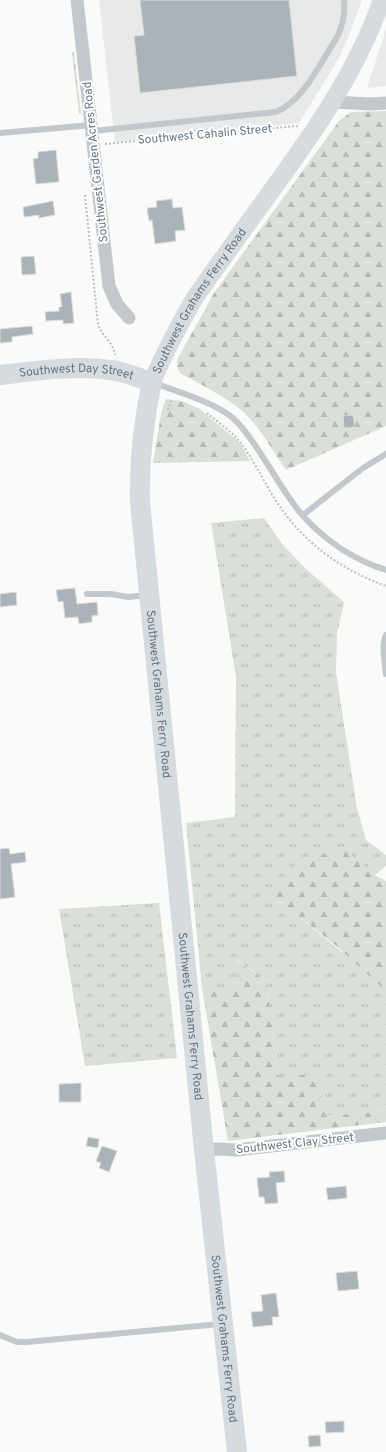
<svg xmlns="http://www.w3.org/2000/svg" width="386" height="1452" viewBox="0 0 386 1452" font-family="Overpass,sans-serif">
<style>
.built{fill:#e8e9e9}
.grass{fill:url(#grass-tufts)}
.forest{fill:url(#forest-firs)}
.wetland{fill:url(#wetland-marsh)}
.building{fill:#aab3b9;stroke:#dcdcda}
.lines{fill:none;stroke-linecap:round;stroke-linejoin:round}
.path{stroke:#bbbfc2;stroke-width:2;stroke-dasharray:2 2;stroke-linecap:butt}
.service{stroke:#c3c8cc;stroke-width:6}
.minor{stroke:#c3c8cc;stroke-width:13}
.secondary{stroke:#d6dbdf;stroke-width:18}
.primary{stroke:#d6dbdf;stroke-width:20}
.labels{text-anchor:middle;stroke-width:4;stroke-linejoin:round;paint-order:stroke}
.street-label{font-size:12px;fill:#657683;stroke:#fff}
</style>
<defs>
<pattern id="grass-tufts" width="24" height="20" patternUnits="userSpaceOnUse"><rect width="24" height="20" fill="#dadfd7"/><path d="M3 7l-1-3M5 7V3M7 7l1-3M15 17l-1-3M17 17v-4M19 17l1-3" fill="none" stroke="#b4b9b4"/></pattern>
<pattern id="forest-firs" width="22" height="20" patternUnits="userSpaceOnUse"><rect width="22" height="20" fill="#dadfd7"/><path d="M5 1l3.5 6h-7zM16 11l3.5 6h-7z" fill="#b4b9b4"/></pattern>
<pattern id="wetland-marsh" width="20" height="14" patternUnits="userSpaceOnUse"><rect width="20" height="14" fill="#dadfd7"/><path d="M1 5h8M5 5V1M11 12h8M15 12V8" fill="none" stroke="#b4b9b4"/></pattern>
</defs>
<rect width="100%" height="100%" fill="#fafaf8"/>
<path class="built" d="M 99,0 L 362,0 L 348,38 L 339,58 L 299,123 L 115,142 Z
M 386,29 L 386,86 L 367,88 Z"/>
<path class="grass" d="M 264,518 L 283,545 L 306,569 L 344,602 L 337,634 L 336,673 L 357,808 L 366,840 L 386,855 L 386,866 L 375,875 L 341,847 L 270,893 L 386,988 L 386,1111 L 325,1116 L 278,1078 L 267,982 L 237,959 L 240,988 L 202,988 L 186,823 L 235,817 L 236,677 L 211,523 Z
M 159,903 L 177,1058 L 85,1066 L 59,909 Z"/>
<path class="forest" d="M 386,111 L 386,426 L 286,470 C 272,450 260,426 241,410 C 223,395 201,385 180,373 L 177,367 L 177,360 L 214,293 L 339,121 L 351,112 Z
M 166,399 L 182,401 L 200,409 L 240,443 L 250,461 L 153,463 L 161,414 Z
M 342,847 L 375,875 L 386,881 L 386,991 L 334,944 L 269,893 L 295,865 Z
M 236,959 L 267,982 L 278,1077 L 318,1074 L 325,1116 L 386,1111 L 386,1122 L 228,1141 L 202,988 L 239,987 Z"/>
<path class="wetland" d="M 72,52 L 74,52 L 81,114 L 79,114 Z"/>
<path class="building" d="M 140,0 L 289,0 L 297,76 L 140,93 L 134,36 L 144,35 Z
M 56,150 L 59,182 L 36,184 L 33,159 L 38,158 L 38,152 Z
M 172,199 L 173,208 L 182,207 L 185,230 L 175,231 L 176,241 L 155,244 L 152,220 L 149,221 L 147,208 L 157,207 L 156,201 Z
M 53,201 L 55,215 L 39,218 L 39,215 L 24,217 L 23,207 Z
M 34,256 L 36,274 L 22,275 L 21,257 Z
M 71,292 L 74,323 L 63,324 L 63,320 L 46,321 L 45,312 L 59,311 L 59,307 L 62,307 L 60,294 Z
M 32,326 L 33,334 L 12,337 L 12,342 L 0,343 L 0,329 Z
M 353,415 L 355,427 L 344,428 L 343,416 Z
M 75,588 L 77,604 L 97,602 L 98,615 L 92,616 L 92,622 L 79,624 L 78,617 L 65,618 L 63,601 L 58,602 L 56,590 Z
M 16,592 L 17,605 L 0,607 L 0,594 Z
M 9,848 L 10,854 L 25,852 L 26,862 L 11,864 L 15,897 L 0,899 L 0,849 Z
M 81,1083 L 81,1102 L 59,1102 L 59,1084 Z
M 88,1137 L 99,1139 L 98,1148 L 86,1146 Z
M 102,1146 L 117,1151 L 109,1172 L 99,1168 L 101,1163 L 96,1161 Z
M 284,1171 L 285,1182 L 276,1183 L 278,1203 L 265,1204 L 264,1197 L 259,1197 L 257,1178 L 270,1177 L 269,1172 Z
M 346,1186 L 347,1198 L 328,1200 L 326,1188 Z
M 357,1271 L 359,1289 L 338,1291 L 336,1273 Z
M 276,1293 L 279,1317 L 272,1317 L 273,1325 L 253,1327 L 251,1312 L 263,1311 L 261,1295 Z
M 344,1421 L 344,1432 L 326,1433 L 325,1422 Z
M 320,1435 L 321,1446 L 309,1447 L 308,1436 Z"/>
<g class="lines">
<path class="path" d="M 105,144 L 296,126 L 300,127
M 85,195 L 98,325 C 102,335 114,344 115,355
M 168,410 L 172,399
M 207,413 C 219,423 234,433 243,446 C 258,467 268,491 283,511 C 309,547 345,571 386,586"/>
<path class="service" d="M 93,131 L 276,112 C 300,102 315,73 328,52 C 331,46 336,40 339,33 C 343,23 345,10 344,0
M 0,133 L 92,125
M 154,383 C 178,392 214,402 234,419 C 248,432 258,450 268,465 C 279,482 290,501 303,516 C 325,540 354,560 386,570
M 303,515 L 363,468 L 386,454
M 87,594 L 111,594 L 128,597 L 147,595
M 386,635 C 381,647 385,662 386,674
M 0,1335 L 17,1342 L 27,1342 L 220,1324"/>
<path class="minor" d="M 77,0 L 109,286 L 117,304 L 129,318
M 334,102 L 370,104 L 386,103
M 204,1150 L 218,1149 L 236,1150 L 386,1133"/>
<path class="secondary" id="s1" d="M 152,382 C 164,354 178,327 193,301 C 205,282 220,263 233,244 C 289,165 349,93 382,0"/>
<path class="primary" id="s2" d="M 0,375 C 36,371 74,365 111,370 C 125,372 139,378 152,382 C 143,423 139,460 140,502 L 204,1150 L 237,1452"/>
</g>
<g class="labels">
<g class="street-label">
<text transform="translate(205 134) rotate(-5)" y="4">Southwest Cahalin Street</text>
<text transform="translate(95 162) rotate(-96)" y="4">Southwest Garden Acres Road</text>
<text dy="4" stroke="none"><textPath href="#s1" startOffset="94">Southwest Grahams Ferry Road</textPath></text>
<text dy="4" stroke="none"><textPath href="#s2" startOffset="77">Southwest Day Street</textPath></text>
<text dy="4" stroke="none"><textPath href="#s2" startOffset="468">Southwest Grahams Ferry Road</textPath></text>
<text dy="4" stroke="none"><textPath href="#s2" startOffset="792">Southwest Grahams Ferry Road</textPath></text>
<text transform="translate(295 1143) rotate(-6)" y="4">Southwest Clay Street</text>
<text dy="4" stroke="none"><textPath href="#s2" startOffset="1116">Southwest Grahams Ferry Road</textPath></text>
</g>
</g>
</svg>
